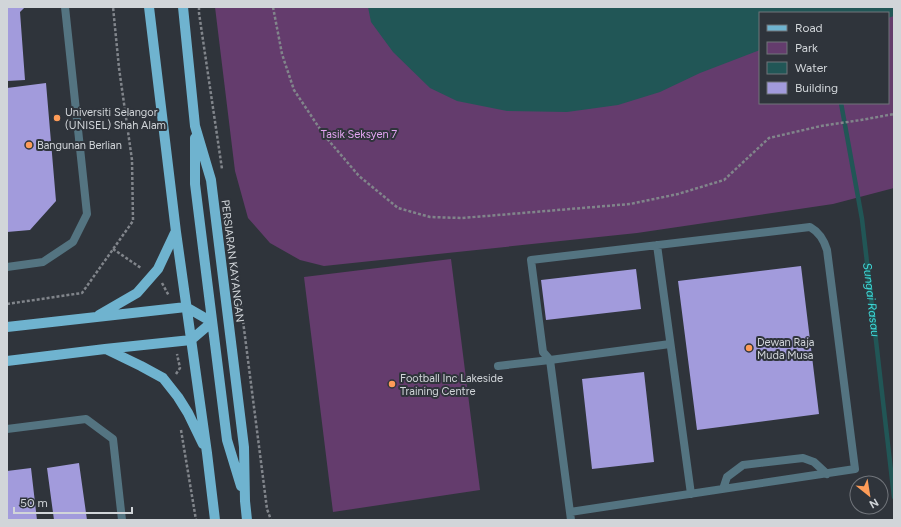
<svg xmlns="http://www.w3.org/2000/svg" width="901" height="527" viewBox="0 0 901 527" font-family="Figtree,sans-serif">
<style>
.green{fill:#643c6d;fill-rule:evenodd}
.water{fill:#215656}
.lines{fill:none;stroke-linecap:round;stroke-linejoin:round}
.stream{stroke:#215656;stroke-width:4.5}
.building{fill:#a29bdc}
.path{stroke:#81858b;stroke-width:2.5;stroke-dasharray:3 2;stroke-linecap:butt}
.lane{stroke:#547481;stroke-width:8}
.street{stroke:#547481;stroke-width:8}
.primary{stroke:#6fb3cf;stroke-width:10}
.poi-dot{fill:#fe9c58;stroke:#2f343b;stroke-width:1.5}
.labels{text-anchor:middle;stroke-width:4;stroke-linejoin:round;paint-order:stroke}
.poi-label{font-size:11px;fill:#d1d5d9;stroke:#2f343b;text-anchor:start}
.park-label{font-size:11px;fill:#e3a5f2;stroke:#2f343b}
.street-label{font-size:11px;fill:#d1d5d9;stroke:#2f343b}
.water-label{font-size:12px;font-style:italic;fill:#3ed8d8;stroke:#2f343b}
</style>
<rect width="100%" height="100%" fill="#2f343b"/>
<path class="green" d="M 215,7 L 894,7 L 894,188 L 833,204 L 637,233 L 324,266 L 300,260 L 270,243 L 248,218 L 235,171 ZM 760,13 L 888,13 L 888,103 L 760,103 Z
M 451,259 L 480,490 L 333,512 L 304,277 Z"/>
<path class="water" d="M 368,7 L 894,7 L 894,16 L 888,18 L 888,13 L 760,13 L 760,50 L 700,73 L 660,92 L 618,105 L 567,112 L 507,111 L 457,101 L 430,88 L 393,52 L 371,22 Z"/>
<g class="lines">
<path class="stream" id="s1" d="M 841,103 L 862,219 L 894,497"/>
</g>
<path class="building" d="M 7,7 L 25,7 L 20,12 L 25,80 L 7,81 Z
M 46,83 L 56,201 L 30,230 L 7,232 L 7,88 Z
M 801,266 L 819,414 L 697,430 L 678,281 Z
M 636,269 L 641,309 L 546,320 L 541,280 Z
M 644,372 L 654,462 L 592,469 L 582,379 Z
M 79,463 L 87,520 L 54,520 L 47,468 Z
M 31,468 L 37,520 L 7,520 L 7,471 Z"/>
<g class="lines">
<path class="path" d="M 199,7 L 199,13 L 222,169
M 273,7 L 282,54 L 294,90 L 324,135 L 359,176 L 398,208 L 430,217 L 462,218 L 630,204 L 678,194 L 724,180 L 769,138 L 821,126 L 861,120 L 894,114
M 231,227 L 267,509 L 271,520
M 113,249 L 141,268
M 162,283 L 169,296
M 7,304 L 82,293 L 133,221 L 132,160 L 119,68 L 113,7
M 176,374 L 180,368 L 177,354
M 181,430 L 196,520"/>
<path class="lane" d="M 657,245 L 691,494
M 498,366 L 550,360 L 571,520
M 723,489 L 727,477 L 743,465 L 803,458 L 814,462 L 827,474
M 570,512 L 855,469 L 827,250 C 824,240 819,232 810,227 L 531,260 L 543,352 L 550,360 L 670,344"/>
<path class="street" d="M 7,267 L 43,262 L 73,242 L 87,214 L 65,7
M 7,429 L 86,419 L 113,439 L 122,520"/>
<path class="primary" d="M 149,7 L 176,232 L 207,453 L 215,520
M 183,7 L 195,126 L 211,180 L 244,447 L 245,501 L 247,520
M 195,138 L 195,184 L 227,440 L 241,486
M 99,315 L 137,293 L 158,269 L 175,233
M 7,327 L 186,307 L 212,322
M 106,349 L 141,366 L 163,378 L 178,397 L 188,413 L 203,444
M 7,361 L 105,349 L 191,340 L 212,322"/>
</g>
<g class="poi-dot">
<circle cx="57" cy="118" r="4"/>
<circle cx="29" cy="145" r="4"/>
<circle cx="749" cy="348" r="4"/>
<circle cx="392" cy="384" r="4"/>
</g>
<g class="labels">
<g class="poi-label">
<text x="65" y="116">Universiti Selangor<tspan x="65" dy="13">(UNISEL) Shah Alam</tspan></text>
<text x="37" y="149">Bangunan Berlian</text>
<text x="757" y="346">Dewan Raja<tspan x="757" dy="13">Muda Musa</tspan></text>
<text x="400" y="382">Football Inc Lakeside<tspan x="400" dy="13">Training Centre</tspan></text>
</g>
<g class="park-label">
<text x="359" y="138">Tasik Seksyen 7</text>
</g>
<g class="street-label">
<text transform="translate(233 261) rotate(83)" y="4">PERSIARAN KAYANGAN</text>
</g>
<g class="water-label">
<text dy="4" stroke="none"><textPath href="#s1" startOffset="199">Sungai Rasau</textPath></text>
</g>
</g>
<rect width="901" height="527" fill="none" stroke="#d1d5d9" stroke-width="16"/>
<rect x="759" y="12" width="130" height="92" fill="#2f343b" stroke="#70747a"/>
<rect x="767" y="25" width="20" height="6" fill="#6fb3cf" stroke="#70747a"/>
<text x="795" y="32" font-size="12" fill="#d1d5d9">Road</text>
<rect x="767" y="42" width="20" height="12" fill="#643c6d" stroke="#70747a"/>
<text x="795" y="52" font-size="12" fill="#d1d5d9">Park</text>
<rect x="767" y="62" width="20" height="12" fill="#215656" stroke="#70747a"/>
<text x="795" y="72" font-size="12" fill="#d1d5d9">Water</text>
<rect x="767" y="82" width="20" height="12" fill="#a29bdc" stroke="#70747a"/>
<text x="795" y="92" font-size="12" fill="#d1d5d9">Building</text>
<g transform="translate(869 495) rotate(150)"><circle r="19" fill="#2f343b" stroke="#70747a"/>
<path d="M0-3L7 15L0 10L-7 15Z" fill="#fe9c58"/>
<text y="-6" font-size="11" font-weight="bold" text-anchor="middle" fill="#d1d5d9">N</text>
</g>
<path d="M14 507v6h118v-6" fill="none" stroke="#d1d5d9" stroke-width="2"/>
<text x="20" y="507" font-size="12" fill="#d1d5d9" stroke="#2f343b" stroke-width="3" paint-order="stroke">50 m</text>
</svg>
